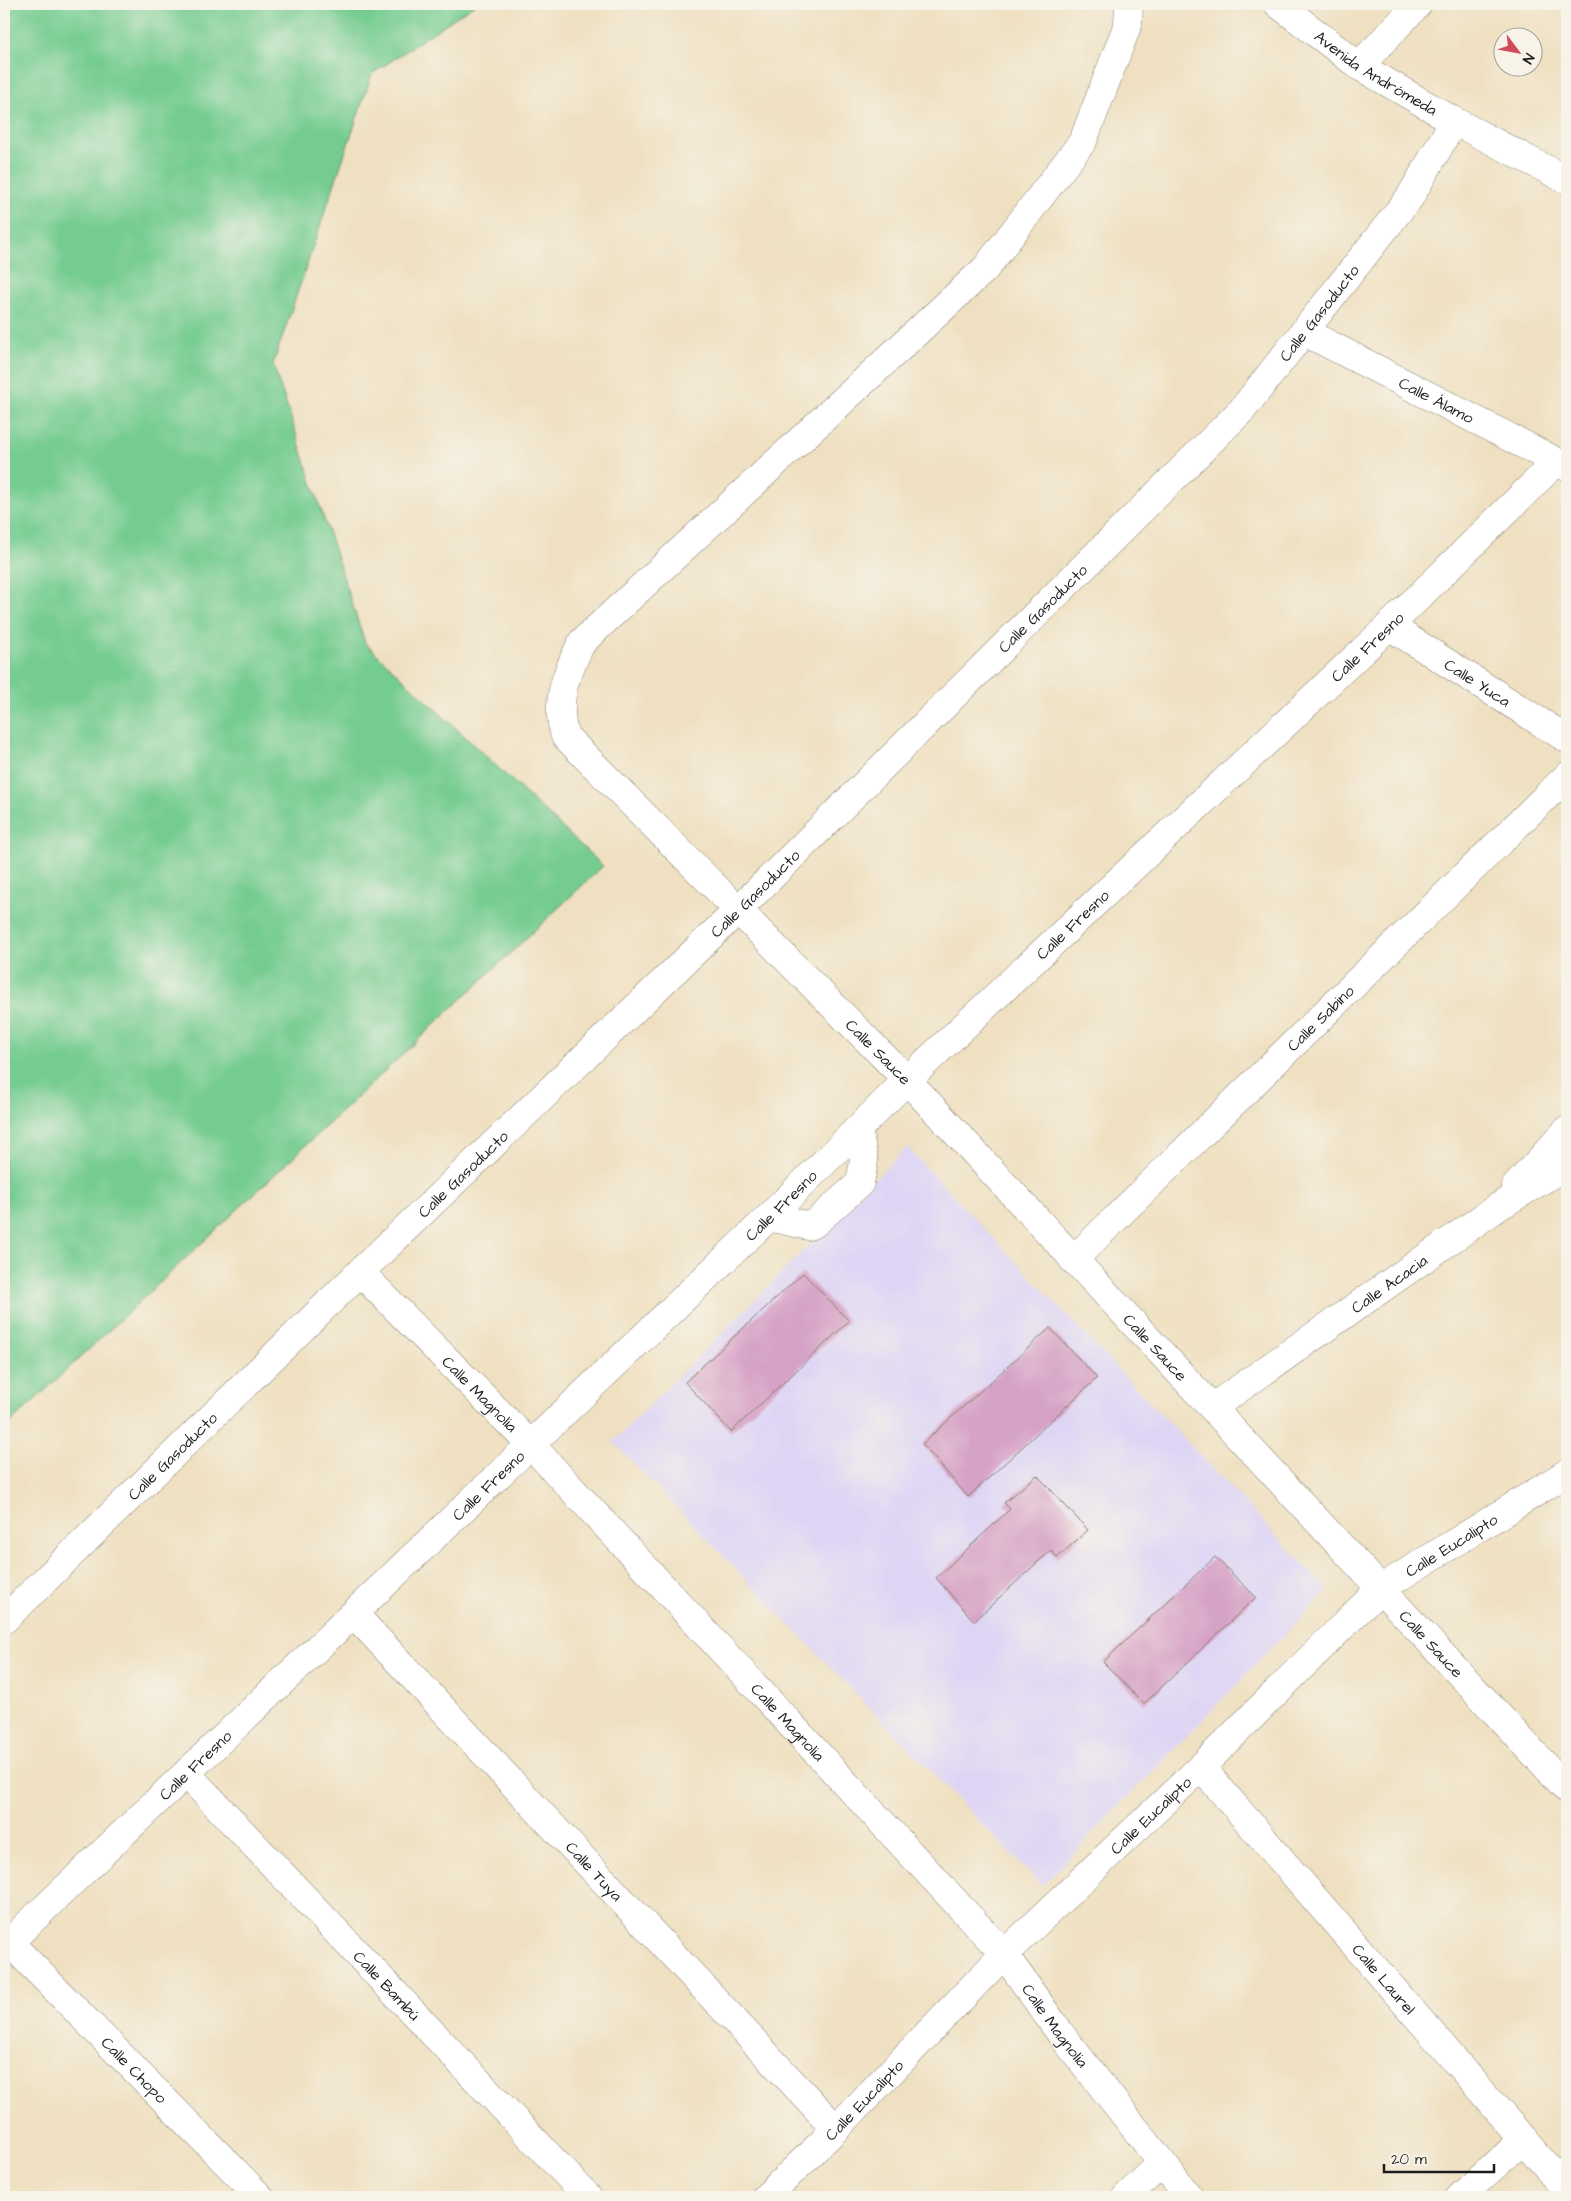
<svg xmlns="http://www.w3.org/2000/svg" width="1571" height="2201" viewBox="0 0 1571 2201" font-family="'Architects Daughter',sans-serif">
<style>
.built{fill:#ded5f5}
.green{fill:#74cc91;stroke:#487456}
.building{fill:#d6a2c6}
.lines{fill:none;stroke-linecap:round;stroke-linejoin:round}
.minor-casing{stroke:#867e6e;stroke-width:29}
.minor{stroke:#fff;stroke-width:28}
.labels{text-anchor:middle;stroke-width:5;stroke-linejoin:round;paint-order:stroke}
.street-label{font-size:16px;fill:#1c1c1c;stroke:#f7f3e8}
</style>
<rect width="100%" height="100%" fill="#f7f3e8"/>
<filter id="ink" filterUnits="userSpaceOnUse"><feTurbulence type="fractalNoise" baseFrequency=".02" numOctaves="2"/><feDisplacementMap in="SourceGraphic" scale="10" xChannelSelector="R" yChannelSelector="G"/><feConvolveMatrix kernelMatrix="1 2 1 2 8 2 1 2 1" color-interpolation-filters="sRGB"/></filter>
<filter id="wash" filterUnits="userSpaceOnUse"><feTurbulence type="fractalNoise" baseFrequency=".0096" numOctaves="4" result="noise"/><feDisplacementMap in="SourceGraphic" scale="20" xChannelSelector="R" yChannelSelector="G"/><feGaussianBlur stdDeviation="1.12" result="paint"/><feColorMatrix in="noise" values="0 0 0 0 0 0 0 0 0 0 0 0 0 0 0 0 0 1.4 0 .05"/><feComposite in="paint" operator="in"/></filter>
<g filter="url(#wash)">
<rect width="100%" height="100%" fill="#efe0c1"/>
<path class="built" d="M 907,1147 L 1328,1590 L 1042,1886 L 613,1442 Z"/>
<path class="green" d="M 4,4 L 475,4 L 372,74 L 273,364 L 365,643 L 603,866 L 4,1429 Z"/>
<g id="blocks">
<path class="building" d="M 803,1273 L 849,1321 L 731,1432 L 685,1382 Z
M 1050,1328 L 1097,1378 L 968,1497 L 922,1444 Z
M 1037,1475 L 1088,1530 L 1057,1558 L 1051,1550 L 974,1621 L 936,1578 L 1010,1509 L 1004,1503 Z
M 1215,1557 L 1256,1597 L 1144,1704 L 1103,1662 Z"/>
</g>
</g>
<g filter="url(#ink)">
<use href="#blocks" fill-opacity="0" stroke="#867e6e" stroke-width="1"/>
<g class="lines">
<defs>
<g id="minor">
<path id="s1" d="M 1129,4 L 1128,24 L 1083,141 L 985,269 L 582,642 C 566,674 554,701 565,736 L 907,1080 L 1567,1789"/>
<path id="s2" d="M 1278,4 L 1359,66 L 1454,121 L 1567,180"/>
<path d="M 1359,66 L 1418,4"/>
<path id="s3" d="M 1305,332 L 1567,467"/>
<path id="s4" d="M 1389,626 L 1567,739"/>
<path d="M 1516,1186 L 1567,1130"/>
<path d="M 769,1217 L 809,1226 L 815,1223 L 860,1183 L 864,1161 L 858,1129"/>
<path id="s5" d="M 1073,1260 L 1567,776"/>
<path id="s6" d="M 360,1272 L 531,1445 L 1004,1954 L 1060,2033 L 1189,2197"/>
<path id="s7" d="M 1213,1407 L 1498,1207 L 1567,1165"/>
<path id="s8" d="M 354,1614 L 836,2129"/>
<path id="s9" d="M 4,1620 L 360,1272 L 738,910 L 1242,410 L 1410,197 L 1454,121"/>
<path id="s10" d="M 1201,1767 L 1567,2190"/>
<path id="s11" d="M 187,1774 L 588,2197"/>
<path id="s12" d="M 9,1942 L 260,2197"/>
<path id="s13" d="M 4,1947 L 769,1217 L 907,1080 L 1389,626 L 1556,462"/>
<path id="s14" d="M 766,2197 L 836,2129 L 1004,1954 L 1201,1767 L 1380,1589 L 1567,1473"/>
<path d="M 1126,2197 L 1161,2164"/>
<path d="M 1460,2197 L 1524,2139"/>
</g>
</defs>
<use href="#minor" class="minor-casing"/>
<use href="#minor" class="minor"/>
</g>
</g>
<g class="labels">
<g class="street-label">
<text dy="6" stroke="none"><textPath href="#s2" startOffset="120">Avenida Andrómeda</textPath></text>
<text dy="6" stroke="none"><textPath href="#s9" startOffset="1855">Calle Gasoducto</textPath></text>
<text dy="6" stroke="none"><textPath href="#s3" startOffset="148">Calle Álamo</textPath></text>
<text dy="6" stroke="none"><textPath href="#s9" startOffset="1450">Calle Gasoducto</textPath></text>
<text dy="6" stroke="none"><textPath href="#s13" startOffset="1884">Calle Fresno</textPath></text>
<text dy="6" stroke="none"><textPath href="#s4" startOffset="105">Calle Yuca</textPath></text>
<text dy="6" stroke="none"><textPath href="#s9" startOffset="1045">Calle Gasoducto</textPath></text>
<text dy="6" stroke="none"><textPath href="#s13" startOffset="1479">Calle Fresno</textPath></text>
<text dy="6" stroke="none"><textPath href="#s5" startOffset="346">Calle Sabino</textPath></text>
<text dy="6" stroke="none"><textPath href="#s1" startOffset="1399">Calle Sauce</textPath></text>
<text dy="6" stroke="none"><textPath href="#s9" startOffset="640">Calle Gasoducto</textPath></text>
<text dy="6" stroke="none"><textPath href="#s13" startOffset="1074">Calle Fresno</textPath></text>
<text dy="6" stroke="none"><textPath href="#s7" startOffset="215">Calle Acacia</textPath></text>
<text dy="6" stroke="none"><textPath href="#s1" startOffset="1804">Calle Sauce</textPath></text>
<text dy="6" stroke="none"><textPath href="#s6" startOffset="171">Calle Magnolia</textPath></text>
<text dy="6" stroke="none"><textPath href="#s9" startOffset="235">Calle Gasoducto</textPath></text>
<text dy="6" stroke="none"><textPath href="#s13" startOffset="669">Calle Fresno</textPath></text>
<text dy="6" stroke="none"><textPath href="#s14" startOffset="948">Calle Eucalipto</textPath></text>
<text dy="6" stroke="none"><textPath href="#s1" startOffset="2209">Calle Sauce</textPath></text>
<text dy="6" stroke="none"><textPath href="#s6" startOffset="621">Calle Magnolia</textPath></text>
<text dy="6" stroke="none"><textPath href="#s13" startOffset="264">Calle Fresno</textPath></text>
<text dy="6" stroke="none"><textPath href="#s14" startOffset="542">Calle Eucalipto</textPath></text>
<text dy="6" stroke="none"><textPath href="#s8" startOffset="352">Calle Tuya</textPath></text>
<text dy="6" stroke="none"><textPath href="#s10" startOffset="280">Calle Laurel</textPath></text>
<text dy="6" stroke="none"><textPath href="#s11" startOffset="291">Calle Bambú</textPath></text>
<text dy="6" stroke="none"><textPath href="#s6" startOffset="1026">Calle Magnolia</textPath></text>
<text dy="6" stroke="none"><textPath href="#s12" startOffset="179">Calle Chopo</textPath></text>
<text dy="6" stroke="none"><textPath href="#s14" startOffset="138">Calle Eucalipto</textPath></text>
</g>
</g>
<rect width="1571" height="2201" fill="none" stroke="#f7f3e8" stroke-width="20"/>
<g transform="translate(1518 52) rotate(122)"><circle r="24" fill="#f7f3e8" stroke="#9f9d96"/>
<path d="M0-4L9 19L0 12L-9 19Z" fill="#d1495b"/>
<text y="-8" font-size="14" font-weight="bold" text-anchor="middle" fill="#1c1c1c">N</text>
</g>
<path d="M1384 2164v8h110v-8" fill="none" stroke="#1c1c1c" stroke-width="2.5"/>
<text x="1391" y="2164" font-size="15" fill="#1c1c1c" stroke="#f7f3e8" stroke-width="4" paint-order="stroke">20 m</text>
</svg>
